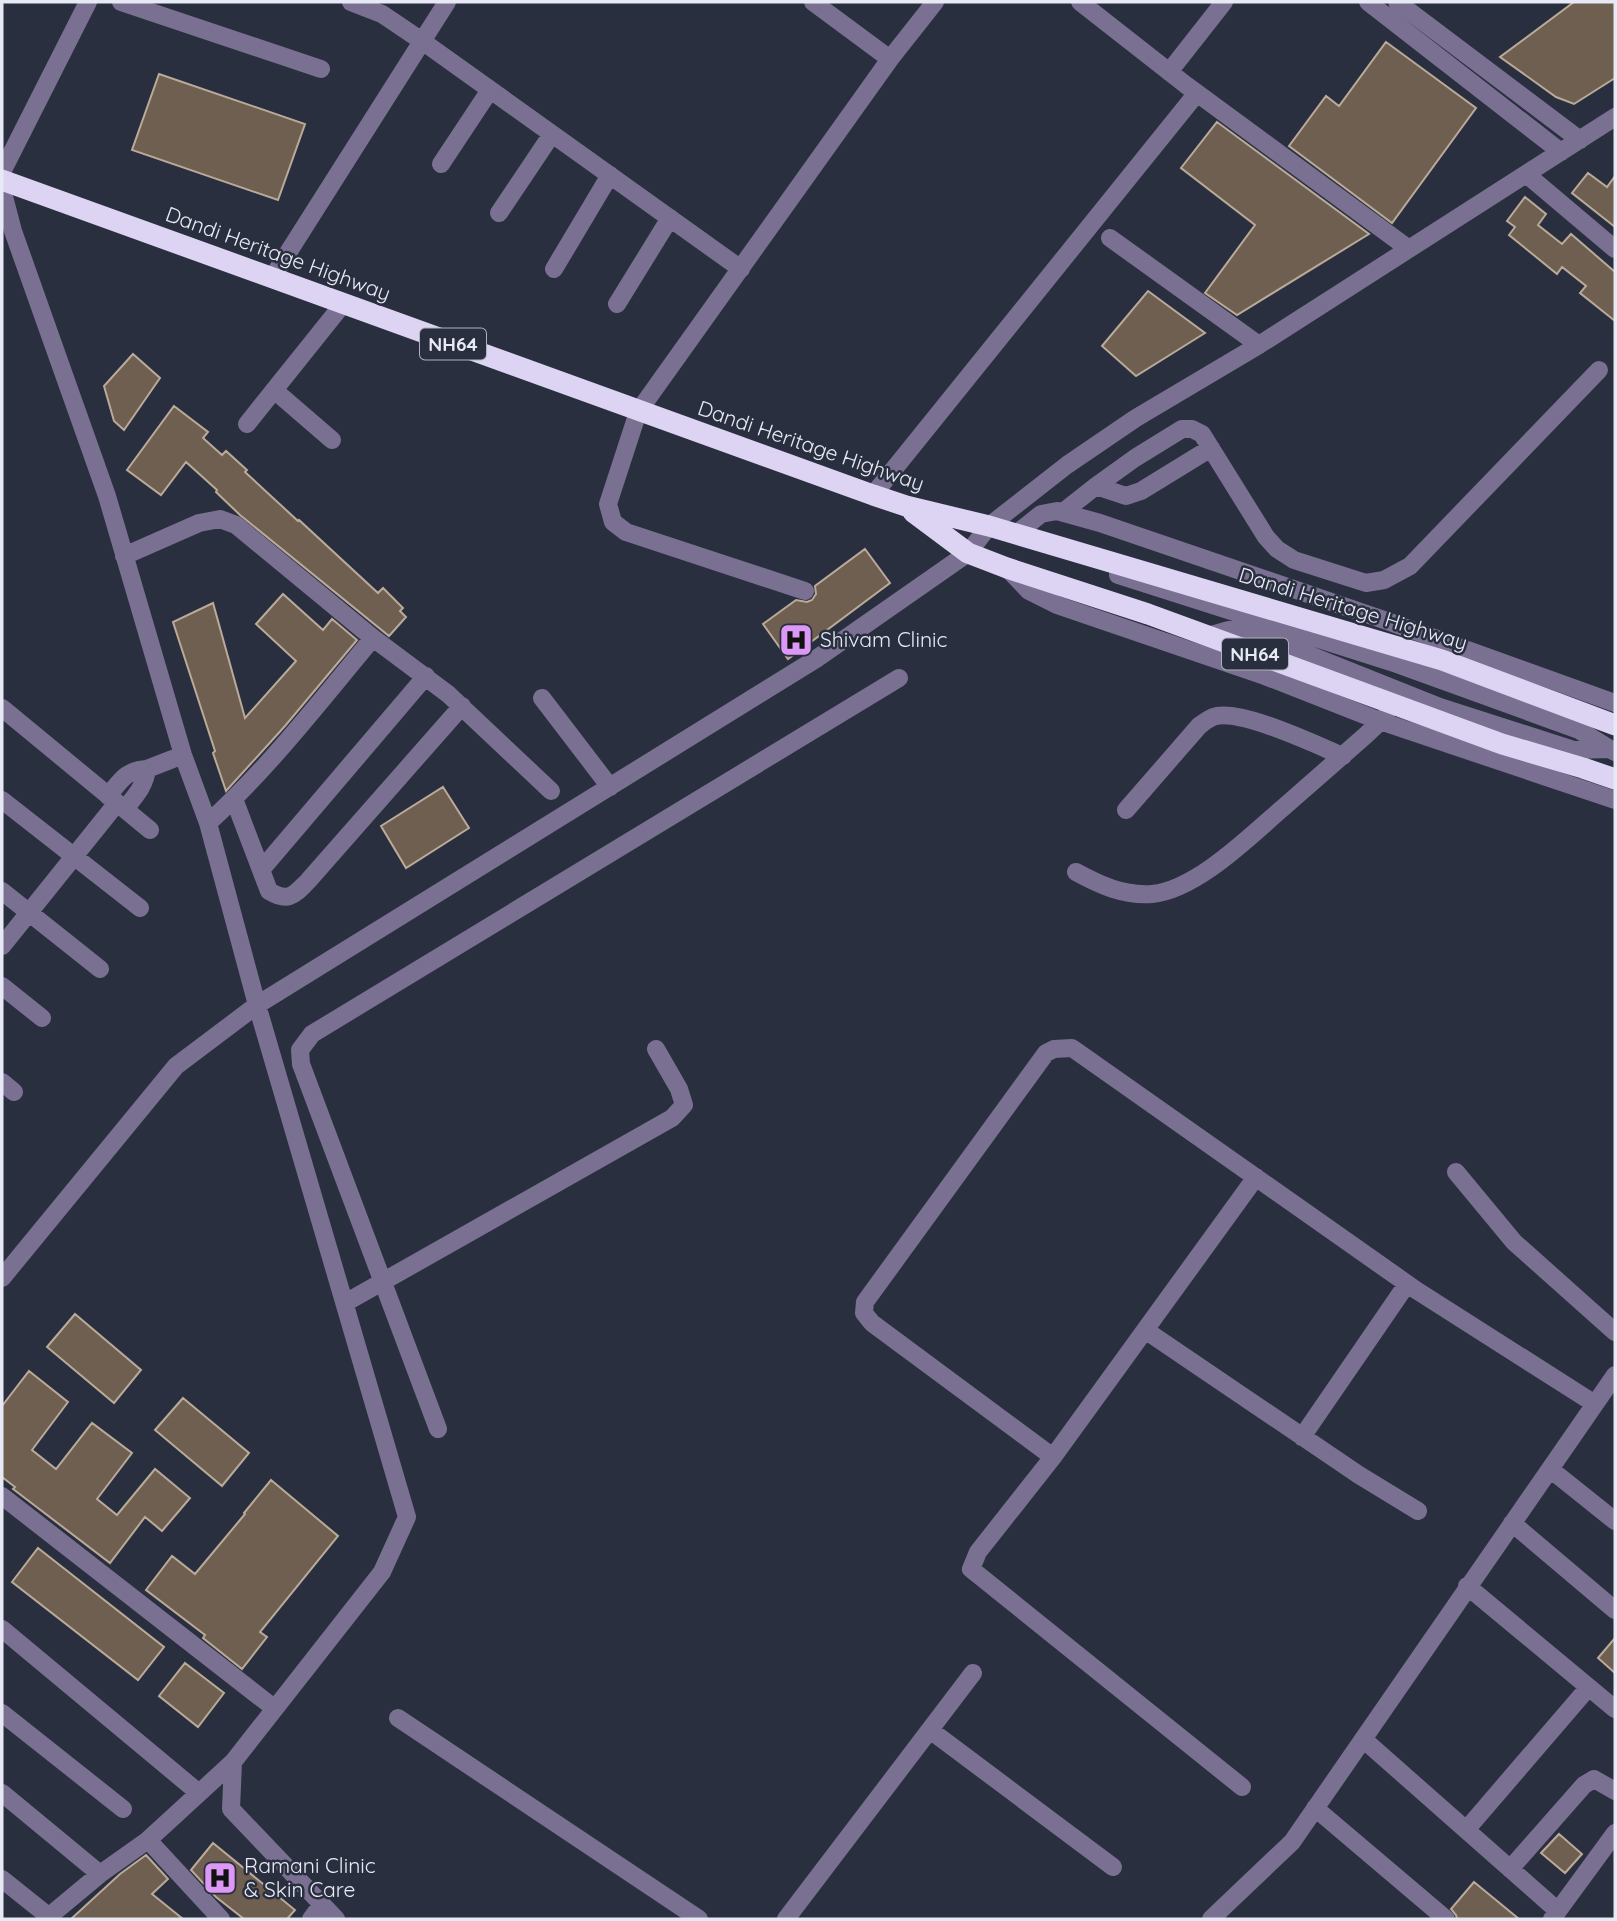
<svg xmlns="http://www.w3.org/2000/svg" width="1617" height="1921" viewBox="0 0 1617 1921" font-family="Quicksand,sans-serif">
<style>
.building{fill:#6e5f50;stroke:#baaa99;stroke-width:2}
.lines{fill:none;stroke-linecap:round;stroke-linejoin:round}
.minor{stroke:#7a7091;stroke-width:18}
.highway{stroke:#ddd4f4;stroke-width:21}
.labels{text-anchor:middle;stroke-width:5;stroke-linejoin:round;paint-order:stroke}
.shield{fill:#292f3f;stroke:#aeb2be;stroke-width:2}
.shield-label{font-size:19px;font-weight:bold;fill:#e7eaf5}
.street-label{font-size:21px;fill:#e7eaf5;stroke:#292f3f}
.poi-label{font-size:21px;fill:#e7eaf5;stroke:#292f3f;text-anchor:start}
</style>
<rect width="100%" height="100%" fill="#292f3f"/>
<path class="building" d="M 1574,2 L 1615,2 L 1615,78 L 1574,104 L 1556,97 L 1500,57 Z
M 1386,42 L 1476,108 L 1392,223 L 1289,146 L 1326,96 L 1339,106 Z
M 159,74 L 305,124 L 278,200 L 132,150 Z
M 1217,122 L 1369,234 L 1237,315 L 1205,293 L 1255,225 L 1181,168 Z
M 1588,173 L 1607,187 L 1615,176 L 1615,227 L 1572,193 Z
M 1525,197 L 1546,214 L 1538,225 L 1562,244 L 1571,234 L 1615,272 L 1615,321 L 1580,293 L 1586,286 L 1562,267 L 1557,274 L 1509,235 L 1515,227 L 1507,221 Z
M 1148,291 L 1205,333 L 1136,376 L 1102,346 Z
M 133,354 L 160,378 L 124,430 L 114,421 L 104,386 Z
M 174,406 L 208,432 L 203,438 L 222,455 L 226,451 L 247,470 L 245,472 L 298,521 L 299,520 L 378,593 L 383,588 L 403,608 L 400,611 L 406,617 L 389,636 L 240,515 L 216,492 L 217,490 L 186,462 L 161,495 L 127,470 Z
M 865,549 L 890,583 L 788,659 L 763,624 L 796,600 L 807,602 L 812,600 L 816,594 L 815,586 Z
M 283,594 L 323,630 L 332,619 L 357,640 L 285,726 L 226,791 L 213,753 L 215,751 L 173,622 L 213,603 L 245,718 L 296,661 L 256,624 Z
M 443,787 L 469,828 L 406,868 L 381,826 Z
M 75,1314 L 141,1370 L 114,1403 L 47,1347 Z
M 29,1371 L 68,1402 L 32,1450 L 56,1469 L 92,1423 L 132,1453 L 97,1499 L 117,1515 L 155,1469 L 190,1498 L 162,1531 L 145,1517 L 110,1563 L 13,1489 L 15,1487 L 2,1477 L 2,1406 Z
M 183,1398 L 249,1453 L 222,1486 L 155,1430 Z
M 271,1480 L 338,1536 L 260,1632 L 267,1637 L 242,1669 L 203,1638 L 205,1635 L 146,1590 L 172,1556 L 195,1574 L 245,1514 L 244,1513 Z
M 38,1548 L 164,1647 L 138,1680 L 12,1582 Z
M 1615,1638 L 1615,1673 L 1598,1658 Z
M 185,1663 L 224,1693 L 198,1727 L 159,1696 Z
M 1559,1834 L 1582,1854 L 1565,1873 L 1541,1853 Z
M 213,1843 L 295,1910 L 287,1919 L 244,1919 L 216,1897 L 191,1870 Z
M 146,1855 L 168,1879 L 152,1894 L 183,1919 L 71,1919 L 120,1874 Z
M 1474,1882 L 1519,1919 L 1457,1919 L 1456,1915 L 1451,1909 Z"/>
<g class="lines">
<path class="minor" d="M 121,2 L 321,69
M 351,2 L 382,14 L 422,41 L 741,269
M 813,2 L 890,59
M 1080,2 L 1186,85 L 1409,249
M 1368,2 L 1561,152
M 1397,2 L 1580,140
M 1169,72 L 1224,2
M 441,164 L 490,90
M 2,172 L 88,2
M 1526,174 L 1615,249
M 2,189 L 13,231 L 107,496 L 183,755 L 208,823 L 257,1005 L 407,1517 L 382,1572 L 233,1762 L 231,1809 L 336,1919
M 499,213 L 552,134
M 1110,238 L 1259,345
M 554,269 L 610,175
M 272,278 L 447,2
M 617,304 L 670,218
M 274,390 L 332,440
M 247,424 L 343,304
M 1096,486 L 1126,496 L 1141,491 L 1211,448
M 873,495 L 1197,93
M 1063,512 L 1096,486 L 1135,458 L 1182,429 L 1192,429 L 1202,434 L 1266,537 L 1277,549 L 1294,560 L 1366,583 L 1384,580 L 1410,566 L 1599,370
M 1016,534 L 1041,514 L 1057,511 L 1100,523 L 1387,621 L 1615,703
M 124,556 L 199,523 L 220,519 L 236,525 L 373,638 L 448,694 L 551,791
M 1007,568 L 1029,591 L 1057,605 L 1265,676 L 1380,721 L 1615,800
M 1118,575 L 1397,664 L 1579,730 L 1615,752
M 805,591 L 626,532 L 613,522 L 608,504 L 638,412 L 890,59 L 935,2
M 1208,636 L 1229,630 L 1247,630 L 1440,707 L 1574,750 L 1609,749
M 542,698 L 610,787
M 2,708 L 150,830
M 108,796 C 121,780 126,770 147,769
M 234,799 L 269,891 C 289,903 294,895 308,881 L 462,706
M 2,800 L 140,908
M 125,809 C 135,796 145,786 147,769 L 183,755
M 1126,810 L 1199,726 C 1203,723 1208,719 1213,717 C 1238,707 1316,745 1343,756
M 208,823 C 270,767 320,701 373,638
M 261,870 L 426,676
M 1076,872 C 1100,885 1123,896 1152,894 C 1197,890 1251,835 1285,806 C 1312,782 1339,759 1366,735 L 1386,716
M 2,891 L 100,969
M 2,946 L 117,803
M 2,986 L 42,1018
M 2,1082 L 14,1092
M 1456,1172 L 1514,1242 L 1615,1332
M 2,1278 L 176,1066 L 257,1005 L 816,659 L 968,553 L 989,526 L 1067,465 L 1136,418 L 1259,345 L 1615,117
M 345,1303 L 672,1118 L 684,1105 L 679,1089 L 656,1049
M 1145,1330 L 1359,1475 L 1418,1511
M 438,1429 L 301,1064 L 300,1050 L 312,1034 L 899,678
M 1302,1437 L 1407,1284
M 1053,1457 L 872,1323 L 864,1313 L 865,1302 L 1046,1053 L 1054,1049 L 1072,1048 L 1416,1290 L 1595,1404
M 1550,1469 L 1615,1521
M 2,1496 L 274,1708
M 1512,1523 L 1615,1610
M 1467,1586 L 1615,1709
M 2,1629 L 199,1793
M 2,1713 L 123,1809
M 398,1718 L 699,1919
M 930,1730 L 1113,1867
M 1363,1739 L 1558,1911
M 1242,1787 L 971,1569 L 978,1552 L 1053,1457 L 1256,1177
M 2,1793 L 100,1874
M 1315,1808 L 1446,1919
M 1466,1830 L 1588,1688
M 148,1840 L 221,1919
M 1510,1869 L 1584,1785 L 1594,1779 L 1615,1791
M 2,1879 L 52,1919
M 46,1919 L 100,1874 L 148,1840 L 233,1762
M 311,1919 L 322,1904
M 786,1919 L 973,1673
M 1211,1919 L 1292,1842 L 1615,1375
M 1552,1919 L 1615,1833"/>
<path class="highway" d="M 2,180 L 873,495 L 906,506 L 989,526 L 1442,660 L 1615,725
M 913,512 L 968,553 L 1007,568 L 1148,614 L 1502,744 L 1583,768 L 1615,779"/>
</g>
<defs>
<symbol id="hospital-square" viewBox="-11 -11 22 22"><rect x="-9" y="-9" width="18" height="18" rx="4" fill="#db99f5" stroke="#292f3f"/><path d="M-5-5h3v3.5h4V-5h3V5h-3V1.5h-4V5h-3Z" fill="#111"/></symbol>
</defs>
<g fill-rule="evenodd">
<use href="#hospital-square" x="777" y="621" width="38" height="38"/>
<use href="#hospital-square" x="201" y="1859" width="38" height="38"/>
</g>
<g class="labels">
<g class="shield">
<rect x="420" y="328.5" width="66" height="31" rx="5"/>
<rect x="1222" y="638.5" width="66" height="31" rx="5"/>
</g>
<g class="shield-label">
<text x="453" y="351">NH64</text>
<text x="1255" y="661">NH64</text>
</g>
<g class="street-label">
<text transform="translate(278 254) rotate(20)" y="7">Dandi Heritage Highway</text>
<text transform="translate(811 446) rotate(19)" y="7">Dandi Heritage Highway</text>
<text transform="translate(1353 609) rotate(17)" y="7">Dandi Heritage Highway</text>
</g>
<g class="poi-label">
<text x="820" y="647">Shivam Clinic</text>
<text x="244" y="1873">Ramani Clinic<tspan x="244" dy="24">&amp; Skin Care</tspan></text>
</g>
</g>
<rect width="1617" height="1921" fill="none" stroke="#e7eaf5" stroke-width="7"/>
</svg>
